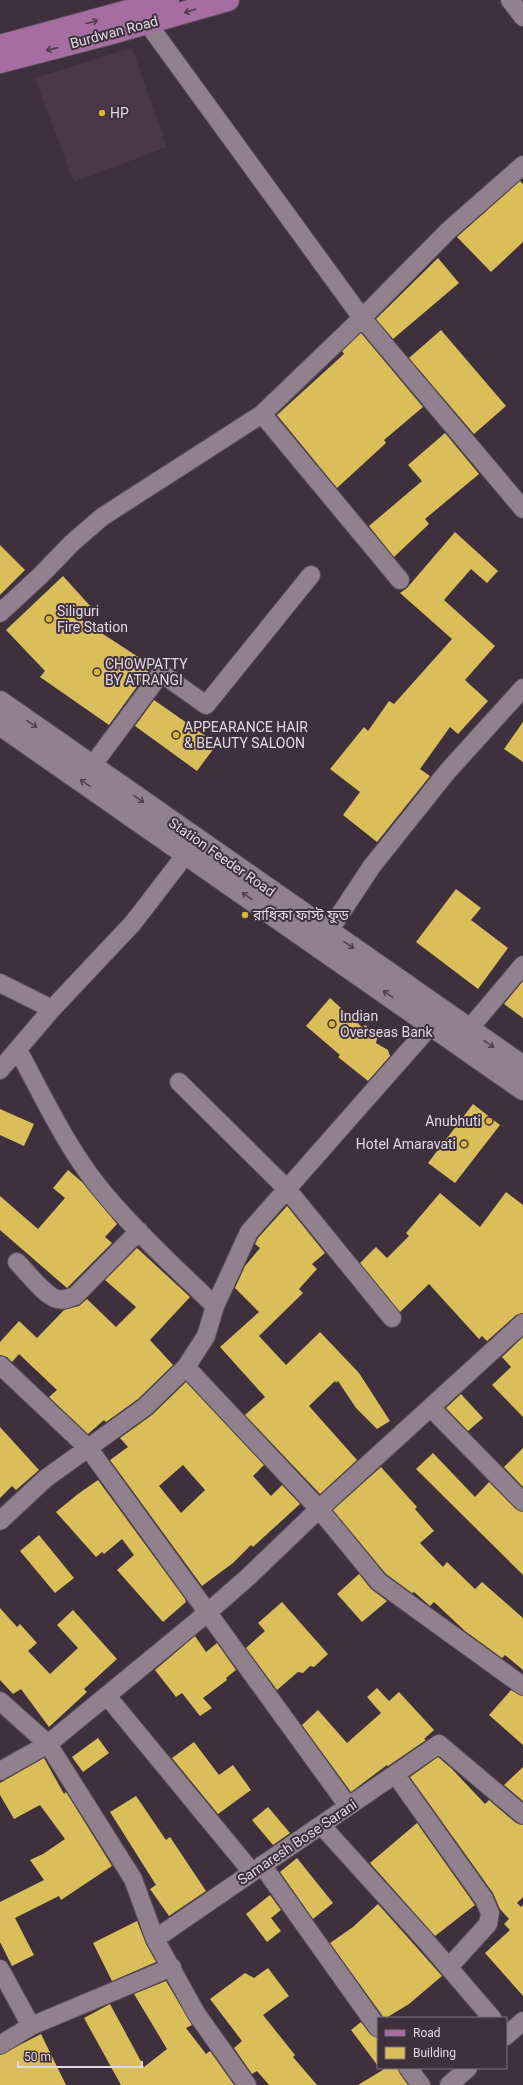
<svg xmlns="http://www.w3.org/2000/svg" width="523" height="2085" viewBox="0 0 523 2085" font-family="Roboto,'Noto Sans Bengali',sans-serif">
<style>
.built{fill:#4a3848}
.building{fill:#dabe5a;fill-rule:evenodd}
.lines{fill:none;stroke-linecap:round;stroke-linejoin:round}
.minor-casing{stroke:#594e58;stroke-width:20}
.tertiary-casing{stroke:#594e58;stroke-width:24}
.primary-casing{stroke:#594e58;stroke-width:24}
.minor{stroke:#91818e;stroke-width:18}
.tertiary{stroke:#91818e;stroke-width:22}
.primary{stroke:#a56da0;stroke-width:22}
.oneway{stroke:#4d394b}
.oneway2{stroke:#4f404c}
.poi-dot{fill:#d6b534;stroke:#3e303c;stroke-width:1.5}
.labels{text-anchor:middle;stroke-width:4;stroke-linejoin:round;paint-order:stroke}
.street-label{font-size:14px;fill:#e1d9e0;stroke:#3e303c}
.poi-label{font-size:14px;fill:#e1d9e0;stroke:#3e303c;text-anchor:start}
</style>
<rect width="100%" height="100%" fill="#3e303c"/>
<path class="built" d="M 132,48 L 167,147 L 74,182 L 35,78 Z"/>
<path class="building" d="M 520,181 L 523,184 L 523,242 L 491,272 L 457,237 Z
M 438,258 L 459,283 L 393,339 L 376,319 Z
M 441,330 L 506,406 L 474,434 L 409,358 Z
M 361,333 L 423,407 L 384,440 L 386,443 L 337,488 L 277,415 L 344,354 L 342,351 Z
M 445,433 L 479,474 L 425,519 L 429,524 L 394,557 L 369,526 L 422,481 L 408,465 Z
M 455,532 L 498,571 L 487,583 L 471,569 L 444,600 L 495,646 L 465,680 L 488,701 L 458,734 L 450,727 L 420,769 L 430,776 L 377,842 L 343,815 L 360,792 L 330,769 L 364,727 L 368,731 L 389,701 L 394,704 L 452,639 L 400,593 L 407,588 Z
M 0,545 L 25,570 L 0,595 Z
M 63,576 L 92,608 L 80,619 L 152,666 L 109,725 L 40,677 L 45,671 L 6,630 Z
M 154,700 L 217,744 L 197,771 L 135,726 Z
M 523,722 L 523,762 L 504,749 Z
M 456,889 L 481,908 L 471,920 L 508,948 L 478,989 L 416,942 Z
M 523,981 L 523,1018 L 504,1004 Z
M 330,998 L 363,1028 L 365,1025 L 378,1035 L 376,1043 L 388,1050 L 390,1056 L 368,1081 L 338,1057 L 340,1055 L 306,1026 Z
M 473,1104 L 500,1125 L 455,1183 L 428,1163 Z
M 0,1109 L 34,1124 L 24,1146 L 0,1135 Z
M 68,1170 L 82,1182 L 117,1224 L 105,1237 L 112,1243 L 67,1288 L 0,1230 L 0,1196 L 38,1229 L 65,1198 L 53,1188 Z
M 506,1192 L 523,1205 L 523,1313 L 516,1315 L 487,1341 L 482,1336 L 479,1339 L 429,1284 L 400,1312 L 360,1263 L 376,1247 L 387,1258 L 409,1236 L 406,1233 L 440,1193 L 480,1227 Z
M 287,1206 L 325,1253 L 312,1264 L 317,1269 L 299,1289 L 303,1293 L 259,1336 L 286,1365 L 320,1332 L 359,1373 L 390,1421 L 377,1429 L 356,1408 L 338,1381 L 336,1383 L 335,1381 L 309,1406 L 357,1460 L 320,1494 L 245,1415 L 265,1397 L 220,1347 L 259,1312 L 235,1288 L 245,1266 L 260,1248 L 255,1244 L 258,1238 Z
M 137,1248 L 190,1297 L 150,1340 L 173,1365 L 138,1399 L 106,1422 L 104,1420 L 88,1434 L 49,1397 L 57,1390 L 19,1354 L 12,1362 L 7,1357 L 0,1355 L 0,1342 L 19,1321 L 37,1338 L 64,1310 L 79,1306 L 87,1299 L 116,1327 L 136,1307 L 105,1280 Z
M 523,1337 L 523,1417 L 492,1385 L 511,1367 L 502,1357 Z
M 186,1382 L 264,1465 L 253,1476 L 271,1496 L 282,1485 L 300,1504 L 253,1547 L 251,1545 L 233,1563 L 202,1586 L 110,1460 L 128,1447 L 120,1438 L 152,1415 ZM 183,1465 L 205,1490 L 181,1513 L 159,1486 Z
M 461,1394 L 483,1418 L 468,1431 L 446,1408 Z
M 0,1427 L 39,1470 L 16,1490 L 12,1486 L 0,1498 Z
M 523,1448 L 523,1487 L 504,1467 Z
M 433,1453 L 475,1497 L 489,1482 L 516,1509 L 523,1512 L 523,1575 L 416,1469 Z
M 381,1467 L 417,1507 L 415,1509 L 434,1531 L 420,1543 L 443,1567 L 447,1562 L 475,1589 L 482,1582 L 523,1618 L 523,1670 L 505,1655 L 502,1658 L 465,1631 L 434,1602 L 430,1606 L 414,1592 L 412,1593 L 386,1574 L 333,1510 Z
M 98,1480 L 185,1599 L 186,1602 L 163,1622 L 117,1570 L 134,1555 L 122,1539 L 104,1554 L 102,1552 L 96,1557 L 56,1512 L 78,1494 Z
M 39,1535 L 74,1578 L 55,1593 L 20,1551 Z
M 359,1574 L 371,1589 L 387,1601 L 362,1622 L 337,1594 Z
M 282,1602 L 328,1654 L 314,1667 L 310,1666 L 303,1673 L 298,1672 L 277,1690 L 246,1648 L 265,1631 L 258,1623 Z
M 0,1608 L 17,1627 L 20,1624 L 37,1643 L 28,1651 L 50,1674 L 78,1648 L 57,1625 L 73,1610 L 117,1659 L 84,1689 L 87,1692 L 49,1727 L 21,1689 L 13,1694 L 0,1680 Z
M 195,1636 L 206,1652 L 217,1643 L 236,1670 L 226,1678 L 227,1680 L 203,1698 L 212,1708 L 200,1716 L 182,1693 L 176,1697 L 155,1670 Z
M 377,1688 L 389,1701 L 399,1692 L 434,1730 L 424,1739 L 426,1740 L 388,1766 L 387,1765 L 351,1792 L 302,1725 L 318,1710 L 347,1743 L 381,1713 L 367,1697 Z
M 511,1690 L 523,1696 L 523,1745 L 489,1715 Z
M 98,1738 L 109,1753 L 83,1772 L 72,1757 Z
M 194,1742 L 219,1775 L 233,1765 L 251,1790 L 218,1814 L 172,1758 Z
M 438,1757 L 452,1769 L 485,1804 L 489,1800 L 516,1823 L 523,1825 L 523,1897 L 517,1903 L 521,1907 L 523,1905 L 523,1996 L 485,1953 L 510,1930 L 504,1924 L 509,1919 L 500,1909 L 493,1893 L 410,1777 Z
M 44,1758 L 64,1794 L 66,1792 L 112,1866 L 61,1900 L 59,1896 L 15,1918 L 34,1955 L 12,1966 L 0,1942 L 0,1902 L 44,1880 L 30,1860 L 43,1854 L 65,1839 L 40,1805 L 14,1819 L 0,1795 L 0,1783 Z
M 523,1767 L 523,1801 L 504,1785 Z
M 136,1796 L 166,1840 L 170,1837 L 206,1891 L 169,1916 L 150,1889 L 156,1885 L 110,1812 Z
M 268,1807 L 290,1833 L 273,1845 L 252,1820 Z
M 417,1823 L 475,1905 L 435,1936 L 370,1863 Z
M 297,1858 L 333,1903 L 313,1919 L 280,1872 Z
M 270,1895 L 281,1910 L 271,1918 L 281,1931 L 267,1942 L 246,1914 Z
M 378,1904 L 442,1976 L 409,2004 L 386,2018 L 384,2018 L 330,1943 L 353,1927 Z
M 137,1921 L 146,1944 L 156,1962 L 112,1981 L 93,1943 Z
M 268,1968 L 289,1996 L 263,2015 L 295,2055 L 293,2057 L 317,2085 L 269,2085 L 257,2071 L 252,2074 L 234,2048 L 242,2041 L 210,1999 L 245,1973 L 254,1978 Z
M 166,1981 L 192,2025 L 186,2028 L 206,2054 L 210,2051 L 234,2085 L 121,2085 L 84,2018 L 110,2004 L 144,2067 L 167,2049 L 134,1994 Z
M 361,2022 L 370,2034 L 378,2038 L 378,2066 L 351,2030 Z
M 41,2034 L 66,2085 L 0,2085 L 0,2055 Z
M 386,2068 L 398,2068 L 400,2074 L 408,2085 L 358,2085 Z"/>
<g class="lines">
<defs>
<path id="minor" d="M 510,0 L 523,17
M 148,24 L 362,318 L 523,509
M 262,414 L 400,580
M 0,613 L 41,575 L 72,543 L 102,517 L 262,414 L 362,318 L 449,230 L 523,165
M 92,766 L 161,673 L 206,705 L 311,575
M 329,931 L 372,866 L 447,772 L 523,688
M 0,983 L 52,1009
M 469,1029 L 523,965
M 18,1050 C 45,1100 70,1155 108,1198 C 141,1237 179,1271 215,1306
M 0,1070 L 52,1009 L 133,923 L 186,854
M 179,1082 L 286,1188 L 392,1318
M 17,1262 C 27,1272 44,1295 57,1299 C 64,1301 69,1298 75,1296 L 139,1231
M 0,1365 L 89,1449 L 348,1806
M 186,1367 L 319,1509 L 379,1582 L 523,1686
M 431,1408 L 523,1502
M 0,1521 L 45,1479 L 145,1407 L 186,1367 L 206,1336 L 215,1306 L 249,1232 L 441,1014
M 107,1696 L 252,1872
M 0,1701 L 48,1744 L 133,1879 L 155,1939 L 196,2013 L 247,2085
M 0,1771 L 48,1744 L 207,1613 L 247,1578 L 319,1509 L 523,1323
M 395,1774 L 484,1899 L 490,1913 L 488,1924 L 449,1967
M 321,1825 L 426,1941 L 492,2018
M 262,1865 L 378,2028
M 155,1939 L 439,1744 L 523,1815
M 0,1969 L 31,2026
M 506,2036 L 523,2021
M 0,2045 L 31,2026 L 172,1967
M 408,2068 L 421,2085
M 449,2085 L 468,2068"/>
<path id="tertiary" d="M 0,702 L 523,1067
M 0,724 L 523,1089"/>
<path id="primary" d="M 0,46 L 168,0
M 0,62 L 112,33 L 228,0"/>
</defs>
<use href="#minor" class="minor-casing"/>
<use href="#tertiary" class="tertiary-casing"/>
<use href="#primary" class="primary-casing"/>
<use href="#minor" class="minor"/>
<use href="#tertiary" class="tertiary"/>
<use href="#primary" class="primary"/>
</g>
<defs><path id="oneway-shaft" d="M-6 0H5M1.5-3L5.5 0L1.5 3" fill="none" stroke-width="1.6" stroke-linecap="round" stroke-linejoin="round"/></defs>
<g class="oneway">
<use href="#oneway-shaft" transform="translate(190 11) rotate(164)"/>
<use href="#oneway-shaft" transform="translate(92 22) rotate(-15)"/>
<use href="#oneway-shaft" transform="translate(52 49) rotate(167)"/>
</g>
<g class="oneway2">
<use href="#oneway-shaft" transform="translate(32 724) rotate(35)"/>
<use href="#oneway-shaft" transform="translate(85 783) rotate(-145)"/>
<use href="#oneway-shaft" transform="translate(139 799) rotate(35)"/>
<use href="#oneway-shaft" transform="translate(247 896) rotate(-145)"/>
<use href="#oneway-shaft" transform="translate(349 945) rotate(35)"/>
<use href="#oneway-shaft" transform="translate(388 994) rotate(-145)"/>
<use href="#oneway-shaft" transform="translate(489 1044) rotate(35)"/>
</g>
<g class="poi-dot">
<circle cx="102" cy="113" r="4"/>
<circle cx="49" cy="619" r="4"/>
<circle cx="97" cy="672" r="4"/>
<circle cx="176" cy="735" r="4"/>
<circle cx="245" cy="915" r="4"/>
<circle cx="332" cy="1024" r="4"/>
<circle cx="489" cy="1121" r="4"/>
<circle cx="464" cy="1144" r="4"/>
</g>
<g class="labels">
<g class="street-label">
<text transform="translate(114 32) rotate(-15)" y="5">Burdwan Road</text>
<text transform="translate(222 857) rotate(35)" y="5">Station Feeder Road</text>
<text transform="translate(297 1842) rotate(-34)" y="5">Samaresh Bose Sarani</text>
</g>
<g class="poi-label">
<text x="110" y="118">HP</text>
<text x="57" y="616">Siliguri<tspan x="57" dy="16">Fire Station</tspan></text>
<text x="105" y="669">CHOWPATTY<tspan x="105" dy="16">BY ATRANGI</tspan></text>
<text x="184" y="732">APPEARANCE HAIR<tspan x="184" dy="16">&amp; BEAUTY SALOON</tspan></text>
<text x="253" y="920">রাধিকা ফাস্ট ফুড</text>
<text x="340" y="1021">Indian<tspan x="340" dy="16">Overseas Bank</tspan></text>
<text x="481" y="1126" text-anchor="end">Anubhuti</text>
<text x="456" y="1149" text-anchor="end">Hotel Amaravati</text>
</g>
</g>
<rect x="377" y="2017" width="130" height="52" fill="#3e303c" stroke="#7f747e"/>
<rect x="385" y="2030" width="20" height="6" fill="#a56da0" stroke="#7f747e"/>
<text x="413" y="2037" font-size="12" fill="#e1d9e0">Road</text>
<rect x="385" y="2047" width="20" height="12" fill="#dabe5a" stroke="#7f747e"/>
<text x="413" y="2057" font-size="12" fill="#e1d9e0">Building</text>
<path d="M18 2061v6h124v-6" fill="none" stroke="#e1d9e0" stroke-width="2"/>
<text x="24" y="2061" font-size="12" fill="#e1d9e0" stroke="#3e303c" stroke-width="3" paint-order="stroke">50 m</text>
</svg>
